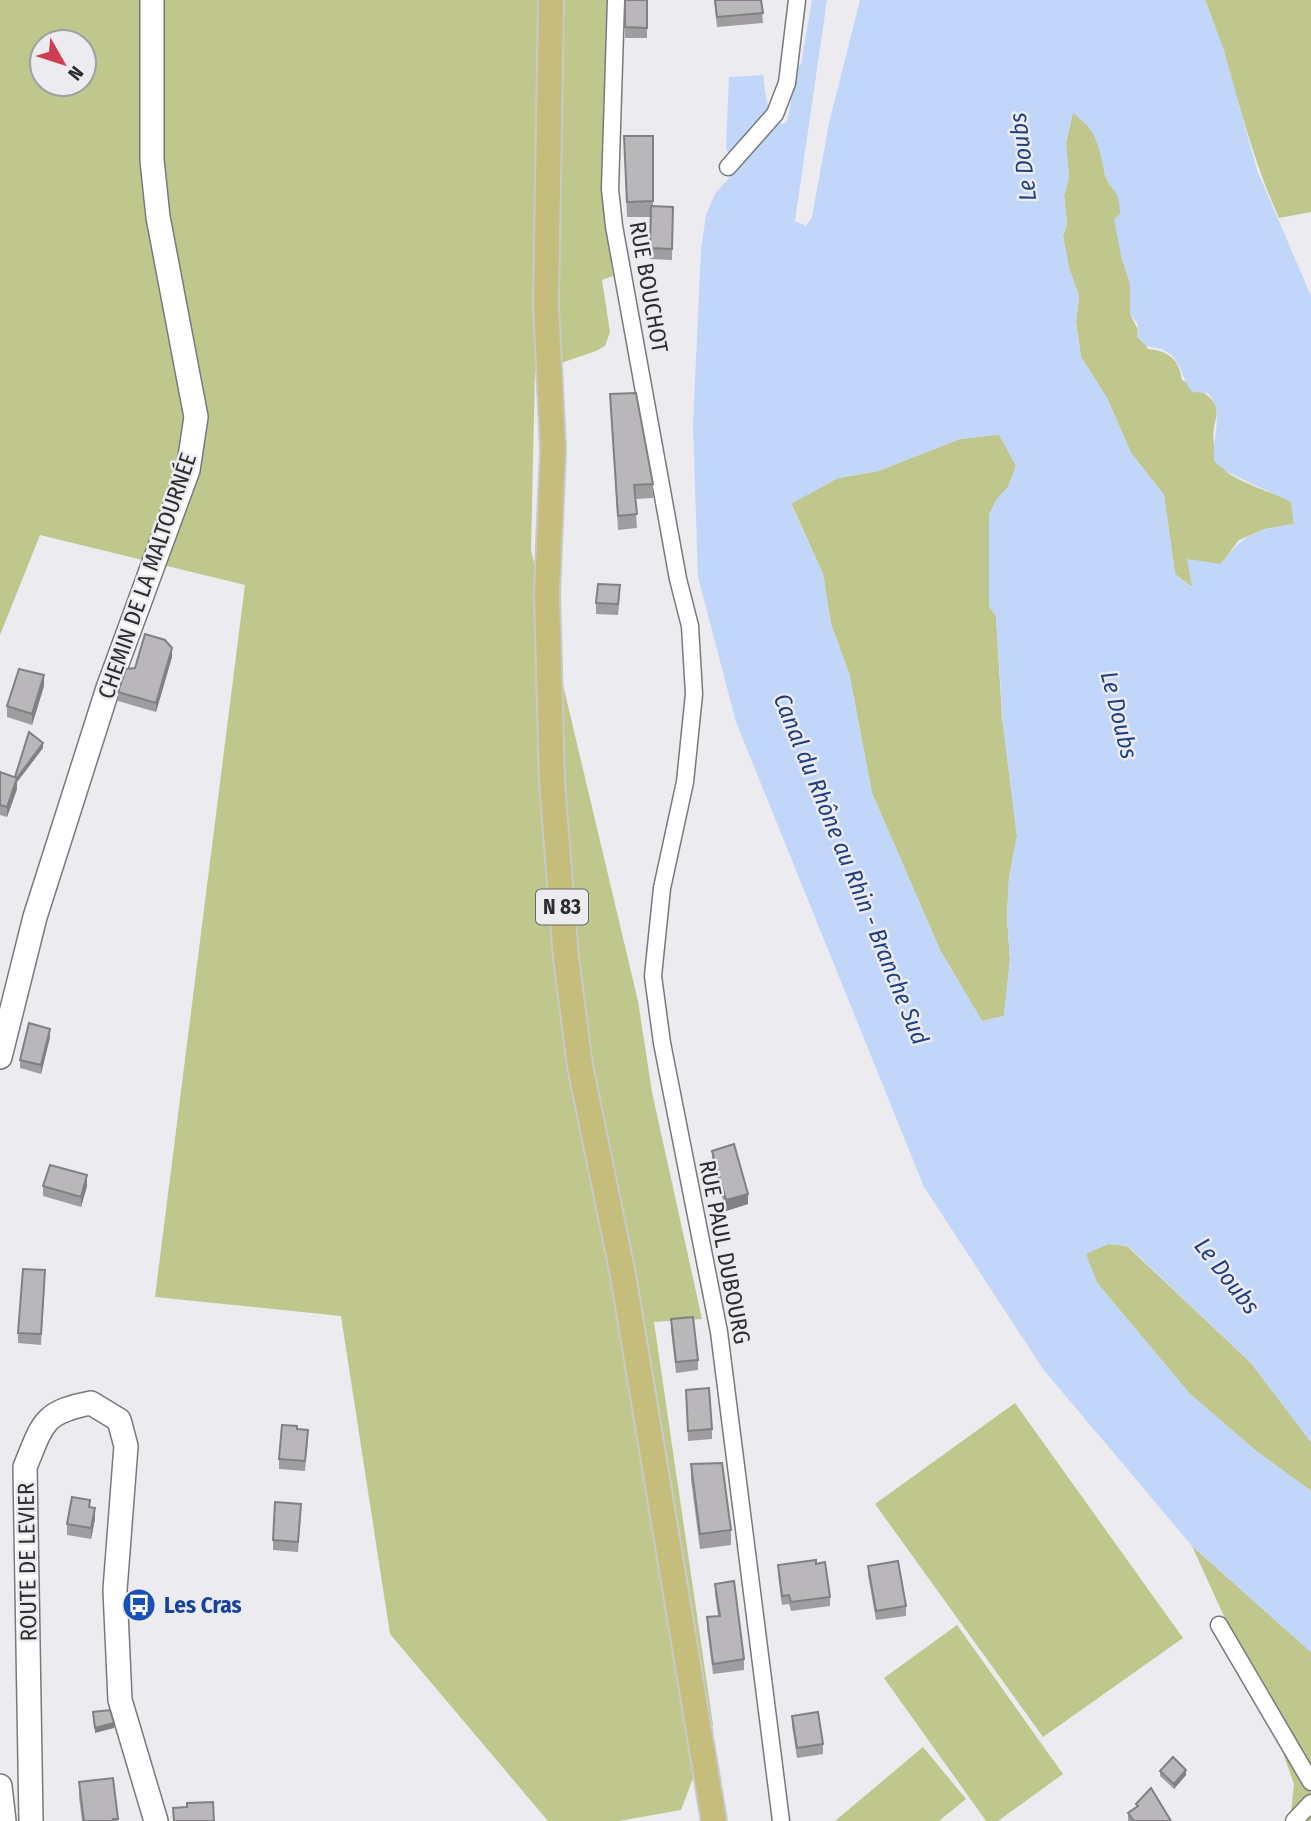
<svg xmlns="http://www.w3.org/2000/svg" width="1311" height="1821" viewBox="0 0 1311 1821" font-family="'Fira Sans Condensed',sans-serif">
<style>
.green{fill:#bfc78c;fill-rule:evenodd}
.water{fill:#c2d6fa;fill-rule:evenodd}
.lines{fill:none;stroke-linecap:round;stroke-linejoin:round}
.street-casing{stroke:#78797c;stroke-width:19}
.secondary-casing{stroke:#78797c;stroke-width:26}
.primary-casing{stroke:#c9c9c9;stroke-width:28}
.street{stroke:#fff;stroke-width:16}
.secondary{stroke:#fff;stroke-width:23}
.primary{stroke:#c5bd7c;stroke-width:24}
.wall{fill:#9f9da0}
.shaded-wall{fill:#828082}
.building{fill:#b9b7ba;stroke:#828082;stroke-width:2}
.labels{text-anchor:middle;stroke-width:5;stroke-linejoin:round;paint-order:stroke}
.shield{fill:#ececf0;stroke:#676769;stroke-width:2}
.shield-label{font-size:21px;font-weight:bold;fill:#2e2e2f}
.street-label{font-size:23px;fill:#2e2e2f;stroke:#ececf0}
.transit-label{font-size:23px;font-weight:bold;fill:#164399;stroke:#ececf0;text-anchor:start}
.water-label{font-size:24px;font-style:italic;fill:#1f3f83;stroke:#ececf0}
</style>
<rect width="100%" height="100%" fill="#ececf0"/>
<path class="green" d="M 0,0 L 607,0 L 601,190 L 613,276 L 602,280 L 610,332 L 605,346 L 596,351 L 535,372 L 531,550 L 638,1001 L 652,1092 L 702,1319 L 654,1322 L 713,1725 L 681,1810 L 619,1821 L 548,1821 L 390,1634 L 341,1316 L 155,1297 L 245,585 L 40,535 L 0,635 ZM 42,42 L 84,42 L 84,84 L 42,84 Z
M 1205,0 L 1311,0 L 1311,212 L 1279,218 C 1247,148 1233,72 1205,0 Z
M 1073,112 L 1093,131 L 1103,159 L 1105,176 L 1120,197 L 1121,256 L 1130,283 L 1130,314 L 1148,349 C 1169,351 1179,359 1182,380 C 1246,412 1198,416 1219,457 C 1221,461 1223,469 1227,472 C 1235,480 1277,495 1291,501 L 1294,524 L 1265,529 L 1239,540 L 1221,564 L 1193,588 L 1175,574 L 1164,495 L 1131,453 L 1107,398 L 1081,357 L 1076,322 L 1079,296 L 1069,268 L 1063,236 L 1067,223 L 1064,196 L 1069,177 L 1066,143 Z
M 999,434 L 1016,466 L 1008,487 L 997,499 L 989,515 L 989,606 L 996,616 L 1002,717 L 1017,836 L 1009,878 L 1007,917 L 1010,960 L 1004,1016 L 982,1021 L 940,950 L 872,793 L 849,673 L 831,624 L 823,574 L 791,503 L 838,478 L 878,471 L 960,439 Z
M 1108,1244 L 1127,1246 L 1251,1363 L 1311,1442 L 1311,1491 L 1255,1450 L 1190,1394 L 1097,1283 L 1085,1253 Z
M 1015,1403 L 1183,1638 L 1043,1737 L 875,1504 Z
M 1192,1546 L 1311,1652 L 1311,1821 L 1290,1821 L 1294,1784 L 1251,1662 L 1233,1636 Z
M 957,1625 L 1063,1774 L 998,1821 L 986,1821 L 884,1678 Z
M 923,1747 L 966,1799 L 939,1821 L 835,1821 Z"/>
<path class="water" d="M 812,0 L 827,0 L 795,221 L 806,226 L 812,217 L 829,123 L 860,0 L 1205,0 L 1224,50 L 1257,170 L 1311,296 L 1311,1442 L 1251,1363 L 1128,1246 L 1108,1244 L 1086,1254 L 1097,1283 L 1190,1394 L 1255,1450 L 1311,1491 L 1311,1652 L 1192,1546 L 1043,1369 L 924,1187 L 736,722 L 698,577 L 693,425 L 701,249 L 706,215 L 715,194 L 735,171 L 726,148 L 729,77 L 763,75 C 766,94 765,112 782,124 L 787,122 L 797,67 L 801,64 ZM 1073,113 C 1098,131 1098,146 1105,174 C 1110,193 1120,187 1120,214 L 1114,219 L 1121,256 L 1130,283 L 1130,314 L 1138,324 L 1137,337 C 1152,353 1151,344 1165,351 C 1182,359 1181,379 1192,392 L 1208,393 C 1225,412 1212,437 1214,461 L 1227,472 L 1291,502 L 1294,524 C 1255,530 1245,533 1221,564 L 1187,559 L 1192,588 L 1175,574 L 1164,495 L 1131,453 L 1107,398 L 1081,357 L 1076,322 L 1079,296 L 1069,268 L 1063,236 L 1067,223 L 1064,196 L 1069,177 L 1066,143 ZM 999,435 L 1016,466 L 1008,487 L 997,499 L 989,514 L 989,606 L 996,617 L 1003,725 L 1017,836 L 1009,878 L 1007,917 L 1010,960 L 1004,1016 L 982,1021 L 940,950 L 872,793 L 849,673 L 831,624 L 823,574 L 791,504 L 838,478 L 878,471 L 960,439 Z"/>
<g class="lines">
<defs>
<path id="street" d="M 616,0 L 610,189 L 614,226 L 678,579 L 690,626 L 694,694 L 685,782 L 662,888 L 653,976 L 662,1043 L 719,1332 L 781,1821
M 728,167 L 775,114 L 787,83 L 797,0
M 1219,1625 L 1311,1782
M 1294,1821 L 1311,1803"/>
<path id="secondary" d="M 0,1057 L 35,917 L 108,688 L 188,470 L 196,417 L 158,217 L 152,160 L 152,0
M 0,1786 L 4,1821
M 31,1821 L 25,1467 C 43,1423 43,1412 91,1403 L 119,1420 L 126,1446 L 115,1590 L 120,1700 L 156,1821"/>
<path id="primary" d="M 551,0 L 546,304 L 553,449 L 547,593 L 552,783 L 566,958 L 580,1066 L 623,1275 L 714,1821"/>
</defs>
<use href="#street" class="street-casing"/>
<use href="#secondary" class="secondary-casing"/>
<use href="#primary" class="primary-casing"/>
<use href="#street" class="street"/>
<use href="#secondary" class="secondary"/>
<use href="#primary" class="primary"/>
</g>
<path class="wall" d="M 625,0 L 647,0 L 647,38 L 625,38 Z
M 714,0 L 761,0 L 763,23 L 717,27 Z
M 624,136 L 653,136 L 653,206 L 673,207 L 672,260 L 650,259 L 651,217 L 627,217 Z
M 610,394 L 653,484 L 653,498 L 635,499 L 637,528 L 618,530 Z
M 620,595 L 618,615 L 596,614 L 596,603 Z
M 172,657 L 156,712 L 118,701 L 118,692 L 135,668 Z
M 44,686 L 32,725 L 7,717 L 7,706 Z
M 43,748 L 17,782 L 17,789 L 7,817 L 0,815 L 0,772 L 15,777 Z
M 50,1037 L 41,1074 L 20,1068 L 20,1060 Z
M 712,1151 L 748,1204 L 726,1211 L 712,1161 Z
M 43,1186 L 87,1186 L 81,1207 L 43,1196 Z
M 45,1281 L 41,1345 L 18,1343 L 18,1333 Z
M 671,1319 L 698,1360 L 698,1370 L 676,1373 L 671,1330 Z
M 686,1390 L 712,1429 L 712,1439 L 688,1441 Z
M 297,1429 L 308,1441 L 305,1471 L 279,1469 L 279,1459 Z
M 691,1464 L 731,1530 L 731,1545 L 700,1549 L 691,1480 Z
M 90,1508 L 95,1519 L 91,1539 L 67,1535 L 67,1524 Z
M 301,1514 L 298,1552 L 273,1550 L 273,1540 Z
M 816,1564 L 830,1597 L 830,1606 L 791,1611 L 789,1604 L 782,1605 L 778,1574 L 778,1565 Z
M 868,1566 L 906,1606 L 906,1616 L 876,1620 L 868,1575 Z
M 715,1584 L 744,1659 L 744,1670 L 713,1674 L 707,1628 L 707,1617 L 718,1616 L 715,1594 Z
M 792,1716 L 823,1744 L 823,1754 L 797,1758 L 792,1726 Z
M 1160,1771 L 1186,1775 L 1174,1789 L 1160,1776 Z
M 113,1778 L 118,1821 L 82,1821 L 79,1797 L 79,1782 Z
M 1136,1804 L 1171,1821 L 1128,1821 L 1128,1813 L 1136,1807 Z"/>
<path class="shaded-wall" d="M 172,648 L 172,657 L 156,712 L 156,703 Z
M 44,675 L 44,686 L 32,725 L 32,714 Z
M 43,743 L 43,748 L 17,782 L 17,789 L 7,817 L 7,807 L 17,778 Z
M 50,1029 L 50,1037 L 41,1074 L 41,1065 Z
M 87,1175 L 87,1186 L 81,1207 L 81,1197 Z
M 748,1194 L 748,1204 L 726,1211 L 726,1200 Z
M 95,1508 L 95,1519 L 91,1539 L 91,1528 Z
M 114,1723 L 114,1728 L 95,1733 L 95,1728 Z
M 1186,1770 L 1186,1775 L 1174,1789 L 1174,1784 Z"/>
<path class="building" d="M 625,0 L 647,0 L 647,28 L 625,27 Z
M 715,0 L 761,0 L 763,13 L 717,17 Z
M 624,136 L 653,136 L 653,201 L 627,202 Z
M 651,206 L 673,207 L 672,249 L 650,248 Z
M 636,393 L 653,484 L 634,485 L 637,514 L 618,516 L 610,394 Z
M 598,584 L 620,585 L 618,604 L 596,603 Z
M 145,634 L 165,640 L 172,648 L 156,703 L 118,692 L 126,669 L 135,668 Z
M 19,669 L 44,675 L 32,714 L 7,706 Z
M 29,732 L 43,743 L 17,778 L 15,777 Z
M 0,772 L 17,778 L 7,807 L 0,805 Z
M 29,1023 L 50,1029 L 41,1065 L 20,1060 Z
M 734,1144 L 748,1194 L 726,1200 L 712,1151 Z
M 50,1165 L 87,1175 L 81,1197 L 43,1186 Z
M 23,1269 L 45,1270 L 41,1334 L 18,1333 Z
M 693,1317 L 698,1360 L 676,1362 L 671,1319 Z
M 709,1388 L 712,1429 L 688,1431 L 686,1390 Z
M 282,1425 L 297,1426 L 297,1429 L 308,1430 L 305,1461 L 279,1459 Z
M 722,1463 L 731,1530 L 700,1534 L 691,1464 Z
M 72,1497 L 90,1500 L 89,1507 L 95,1508 L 91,1528 L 67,1524 Z
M 275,1502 L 301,1504 L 298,1542 L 273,1540 Z
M 816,1560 L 816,1564 L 825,1562 L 830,1597 L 791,1602 L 789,1595 L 782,1596 L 778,1565 Z
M 898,1561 L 906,1606 L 876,1611 L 868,1566 Z
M 734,1581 L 744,1659 L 713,1664 L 707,1617 L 720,1616 L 715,1584 Z
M 110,1710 L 114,1723 L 95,1728 L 93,1712 Z
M 818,1712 L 823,1744 L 797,1748 L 792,1716 Z
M 1173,1757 L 1186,1770 L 1174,1784 L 1160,1771 Z
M 113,1778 L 118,1819 L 113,1819 L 114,1821 L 84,1821 L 79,1782 Z
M 1151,1788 L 1171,1821 L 1134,1821 L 1128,1813 L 1138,1806 L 1136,1804 Z
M 213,1802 L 214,1821 L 174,1821 L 173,1808 L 187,1807 L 187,1803 Z"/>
<defs>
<symbol id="bus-disc" viewBox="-11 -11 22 22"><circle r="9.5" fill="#1a4fb4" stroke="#ececf0"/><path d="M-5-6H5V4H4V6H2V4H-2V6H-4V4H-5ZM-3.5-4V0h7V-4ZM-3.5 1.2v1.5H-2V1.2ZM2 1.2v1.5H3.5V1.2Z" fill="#fff"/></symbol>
</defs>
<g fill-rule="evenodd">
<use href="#bus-disc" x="120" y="1586" width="38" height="38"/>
</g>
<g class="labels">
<rect class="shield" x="536" y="889.5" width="52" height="35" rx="5"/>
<g class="shield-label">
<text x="562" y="914">N 83</text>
</g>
<g class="street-label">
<text transform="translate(649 287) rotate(80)" y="8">RUE BOUCHOT</text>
<text transform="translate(147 576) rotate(-71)" y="8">CHEMIN DE LA MALTOURNÉE</text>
<text transform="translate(725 1252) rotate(79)" y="8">RUE PAUL DUBOURG</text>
<text transform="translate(27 1562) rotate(-91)" y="8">ROUTE DE LEVIER</text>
</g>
<g class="transit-label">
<text x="164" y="1613">Les Cras</text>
</g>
<g class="water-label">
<text transform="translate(1023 157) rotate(-97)" y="8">Le Doubs</text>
<text transform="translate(1119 715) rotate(76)" y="8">Le Doubs</text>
<text transform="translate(851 869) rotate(68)" y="8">Canal du Rhône au Rhin - Branche Sud</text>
<text transform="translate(1227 1276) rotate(52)" y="8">Le Doubs</text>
</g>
</g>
<g transform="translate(63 63) rotate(129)"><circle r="33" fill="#ececf0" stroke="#a0a0a3" stroke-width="2"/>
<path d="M0-5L12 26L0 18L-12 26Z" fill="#cd3d53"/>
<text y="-10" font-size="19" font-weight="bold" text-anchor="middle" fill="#2e2e2f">N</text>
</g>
</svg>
